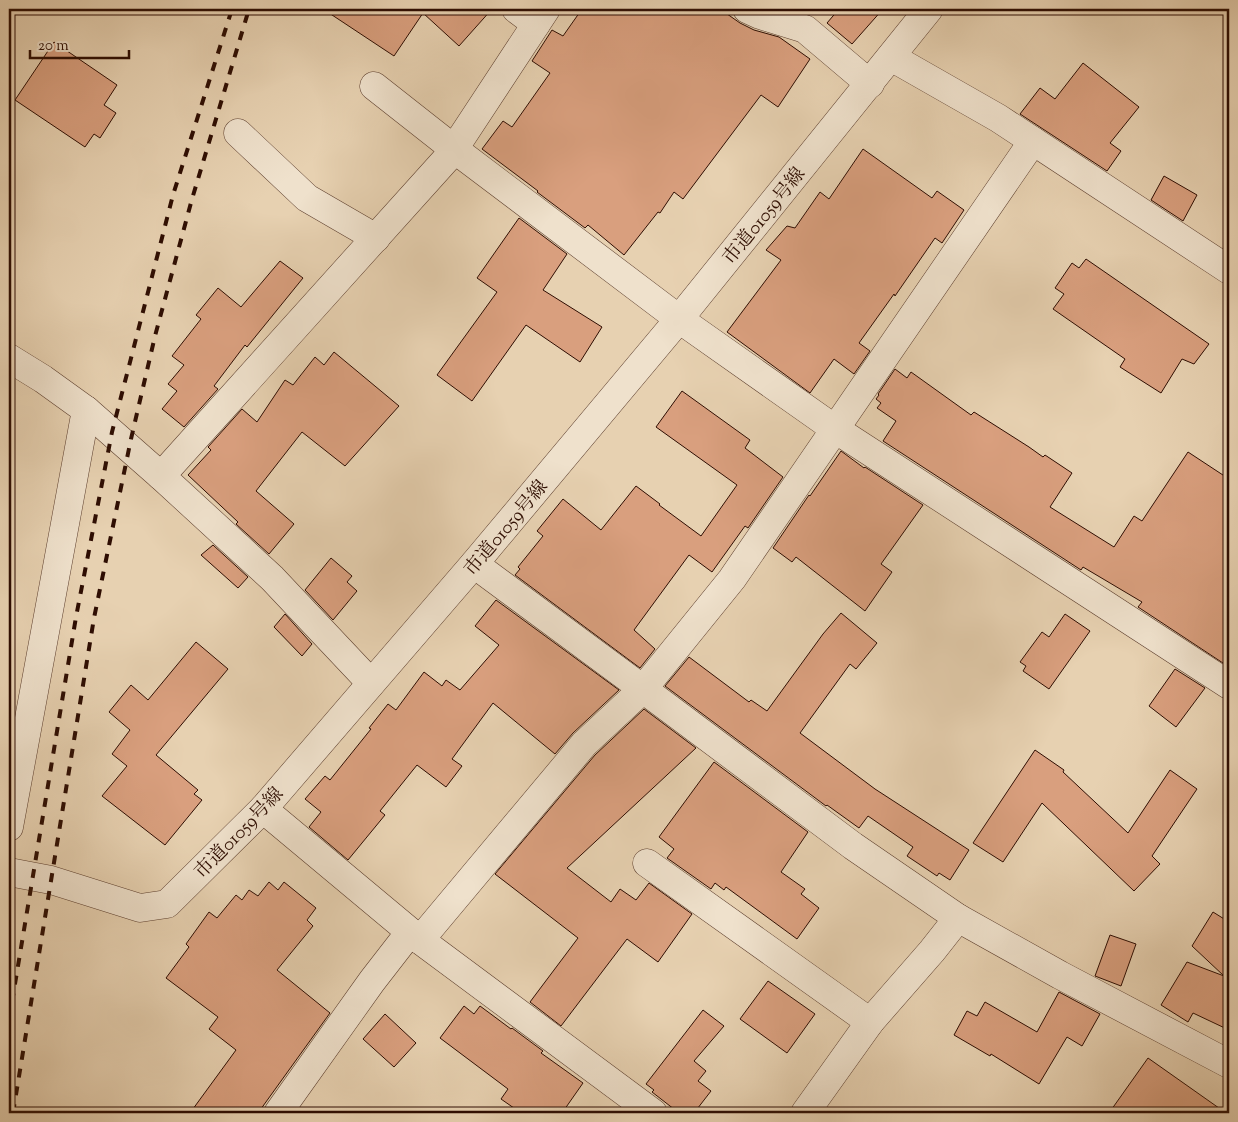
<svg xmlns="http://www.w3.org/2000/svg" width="1238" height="1122" viewBox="0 0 1238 1122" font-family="'Sorts Mill Goudy','Noto Serif JP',serif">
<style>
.building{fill:#d99f7e;stroke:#2e0d02}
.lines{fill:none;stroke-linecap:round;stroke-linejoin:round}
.minor-casing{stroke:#5c3e2e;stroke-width:29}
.minor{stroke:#efe1cc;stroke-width:28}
.rail{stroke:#2e0d02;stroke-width:4;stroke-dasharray:9 9;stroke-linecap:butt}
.labels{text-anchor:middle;stroke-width:4;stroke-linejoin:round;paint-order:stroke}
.street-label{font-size:19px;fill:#2e0d02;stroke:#efe1cc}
</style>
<rect width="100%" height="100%" fill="#e7d1b1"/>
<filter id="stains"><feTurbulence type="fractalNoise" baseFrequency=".004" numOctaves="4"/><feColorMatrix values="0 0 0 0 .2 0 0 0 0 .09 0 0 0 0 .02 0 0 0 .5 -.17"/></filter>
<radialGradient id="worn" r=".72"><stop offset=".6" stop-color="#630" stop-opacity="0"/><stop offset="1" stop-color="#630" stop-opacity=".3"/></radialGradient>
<!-- building -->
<g class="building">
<polygon points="323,9 492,9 459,46 423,13 394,56"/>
<polygon points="582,9 720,9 740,23 754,30 779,37 810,59 778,107 761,95 683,199 674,192 660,213 658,212 624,255 588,225 585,228 537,192 538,191 482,149 503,121 512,127 550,73 532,61 552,30 563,36"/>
<polygon points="839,9 883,9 852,44 827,23"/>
<polygon points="54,42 117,85 104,105 116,113 100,138 94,134 85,147 15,100"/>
<polygon points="1083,63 1139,107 1110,143 1121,151 1107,171 1020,114 1040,88 1055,99"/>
<polygon points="863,149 932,198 937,191 964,210 942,243 935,238 895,296 894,294 859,343 870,351 854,374 834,359 810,393 727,332 781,260 766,250 787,226 795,228 820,192 829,199"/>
<polygon points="1164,176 1197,195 1183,221 1151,200"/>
<polygon points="519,218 567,254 543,290 602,327 580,362 526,325 472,401 437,375 497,292 477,278"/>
<polygon points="1086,259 1209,344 1194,364 1182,359 1161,393 1120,367 1125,359 1053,309 1064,294 1055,288 1072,263 1079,268"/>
<polygon points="280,261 303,278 247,347 245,345 214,386 218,389 184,427 162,409 177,391 168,384 184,365 172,356 201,319 196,315 218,288 241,307"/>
<polygon points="334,352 399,406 345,466 302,432 256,491 294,524 269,554 236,524 238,522 188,475 211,450 208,447 242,409 257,422 285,380 293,385 315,357 324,365"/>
<polygon points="895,369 907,378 911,372 971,415 974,412 1029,447 1043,457 1045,455 1072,473 1050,507 1114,547 1134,516 1142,521 1188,452 1229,479 1229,667 1138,607 1142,602 1083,567 1081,570 883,441 896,421 877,408 881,403 876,399 879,395 878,394"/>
<polygon points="682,391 750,440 745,448 783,477 748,528 745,526 712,572 689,555 634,630 655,649 640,668 515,575 520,569 518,567 543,536 537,531 563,499 601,530 636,486 660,504 659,505 701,536 737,485 656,427"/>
<polygon points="841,451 864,468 865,467 923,505 881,564 892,572 865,611 796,557 792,562 773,548 809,495 810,496"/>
<polygon points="213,545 248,577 238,588 201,555"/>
<polygon points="331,558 352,576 347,582 357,591 333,620 305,590"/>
<polygon points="496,600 619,690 573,733 555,754 493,703 452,759 462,766 446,787 417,765 380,811 385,815 348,860 309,827 321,812 305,799 325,776 330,780 371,729 369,728 388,704 396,710 424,672 442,686 446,680 460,690 499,645 475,626"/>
<polygon points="841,613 877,643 856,669 850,664 800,733 875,789 969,850 950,880 939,873 937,876 907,856 913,847 868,816 859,828 827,805 826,806 665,686 689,657 749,702 751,700 767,711 823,634"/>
<polygon points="285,614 312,644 302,656 274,627"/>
<polygon points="1065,614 1090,631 1049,689 1023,671 1026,666 1020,662 1042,632 1049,637"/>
<polygon points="196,642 228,669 156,755 198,790 194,794 202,800 165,845 102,796 127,766 112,754 130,730 109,712 131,685 148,700"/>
<polygon points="1175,669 1205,688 1176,727 1149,706"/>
<polygon points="644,709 696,748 567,868 611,902 620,889 636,900 649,883 692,914 658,962 627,939 561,1026 530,1002 578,938 495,874 595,755"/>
<polygon points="1035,750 1064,770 1063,772 1128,833 1170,770 1197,789 1152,856 1160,864 1134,891 1042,803 1003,862 973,843"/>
<polygon points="714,762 808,832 781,872 805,889 801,894 819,908 797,939 726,887 724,890 715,883 711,889 667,858 674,849 659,837"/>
<polygon points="269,882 278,890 284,882 316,908 307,920 313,926 277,970 330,1013 258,1113 190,1113 236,1050 209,1029 218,1017 166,978 189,947 186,944 209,912 217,918 236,895 242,900 249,890 258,896"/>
<polygon points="1213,912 1229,922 1229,1030 1193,1013 1188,1022 1161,1005 1187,962 1224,976 1192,946"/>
<polygon points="1110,935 1136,944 1121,986 1095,976"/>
<polygon points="768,981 815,1014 787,1053 740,1019"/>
<polygon points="1059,992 1100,1014 1082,1046 1067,1037 1039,1084 991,1054 990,1056 954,1035 967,1011 977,1016 985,1002 1037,1032"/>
<polygon points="464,1006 474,1014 480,1006 511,1029 512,1028 543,1051 541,1053 583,1083 562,1113 521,1113 501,1099 508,1089 440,1038"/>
<polygon points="703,1010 724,1026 694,1061 706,1071 698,1081 711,1091 694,1113 679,1113 652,1092 654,1090 646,1084"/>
<polygon points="385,1014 416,1043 394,1067 363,1039"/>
<polygon points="1148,1058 1226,1113 1109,1113"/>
</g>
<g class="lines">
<!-- minor casing -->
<g class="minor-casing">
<g id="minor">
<polyline points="516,9 536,24"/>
<polyline points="747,9 760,15 805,29 870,84"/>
<polyline points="891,57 998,118 1229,270"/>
<polyline points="374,86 454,149 679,319 835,429 1229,685"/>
<polyline points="238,133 307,198 376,238"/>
<polyline points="9,358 43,379 86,410 9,827"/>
<polyline points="86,410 161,476"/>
<polyline points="474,564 643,689 853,846 958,918 1060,975 1229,1064"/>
<polyline points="371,683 272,578 161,476 450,155 546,9"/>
<polyline points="263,809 420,940 653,1113"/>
<polyline points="647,863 870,1022"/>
<polyline points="9,872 51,880 140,908 167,904 263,809 474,564 679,319 929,9"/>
<polyline points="420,940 584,744 643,689 732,579 1033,141"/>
<polyline points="278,1113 372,981 410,932"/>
<polyline points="805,1113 870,1022 932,951 958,918"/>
</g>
</g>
<!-- minor -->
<use href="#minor" class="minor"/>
<!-- rail -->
<g class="rail">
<polyline points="9,1020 76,617 112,432 173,195 232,9"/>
<polyline points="13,1113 94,618 131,439 155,336 192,199 249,9"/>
</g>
</g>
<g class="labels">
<!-- street labels -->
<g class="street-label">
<text transform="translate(763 215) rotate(-51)" y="7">市道01059号線</text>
<text transform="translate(505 527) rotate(-50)" y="7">市道01059号線</text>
<text transform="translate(238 832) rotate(-46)" y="7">市道01059号線</text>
</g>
</g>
<!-- margin -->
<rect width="1238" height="1122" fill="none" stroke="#e7d1b1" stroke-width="30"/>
<rect x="10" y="10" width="1218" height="1102" fill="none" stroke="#2e0d02" stroke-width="2.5"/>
<rect x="15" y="15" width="1208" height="1092" fill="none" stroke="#2e0d02"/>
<!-- scale -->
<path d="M30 50v8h99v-8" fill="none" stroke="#2e0d02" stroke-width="2.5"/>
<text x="38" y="50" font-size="15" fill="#2e0d02" stroke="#efe1cc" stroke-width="4" paint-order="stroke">20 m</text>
<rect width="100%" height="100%" filter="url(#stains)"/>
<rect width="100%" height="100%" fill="url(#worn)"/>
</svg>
